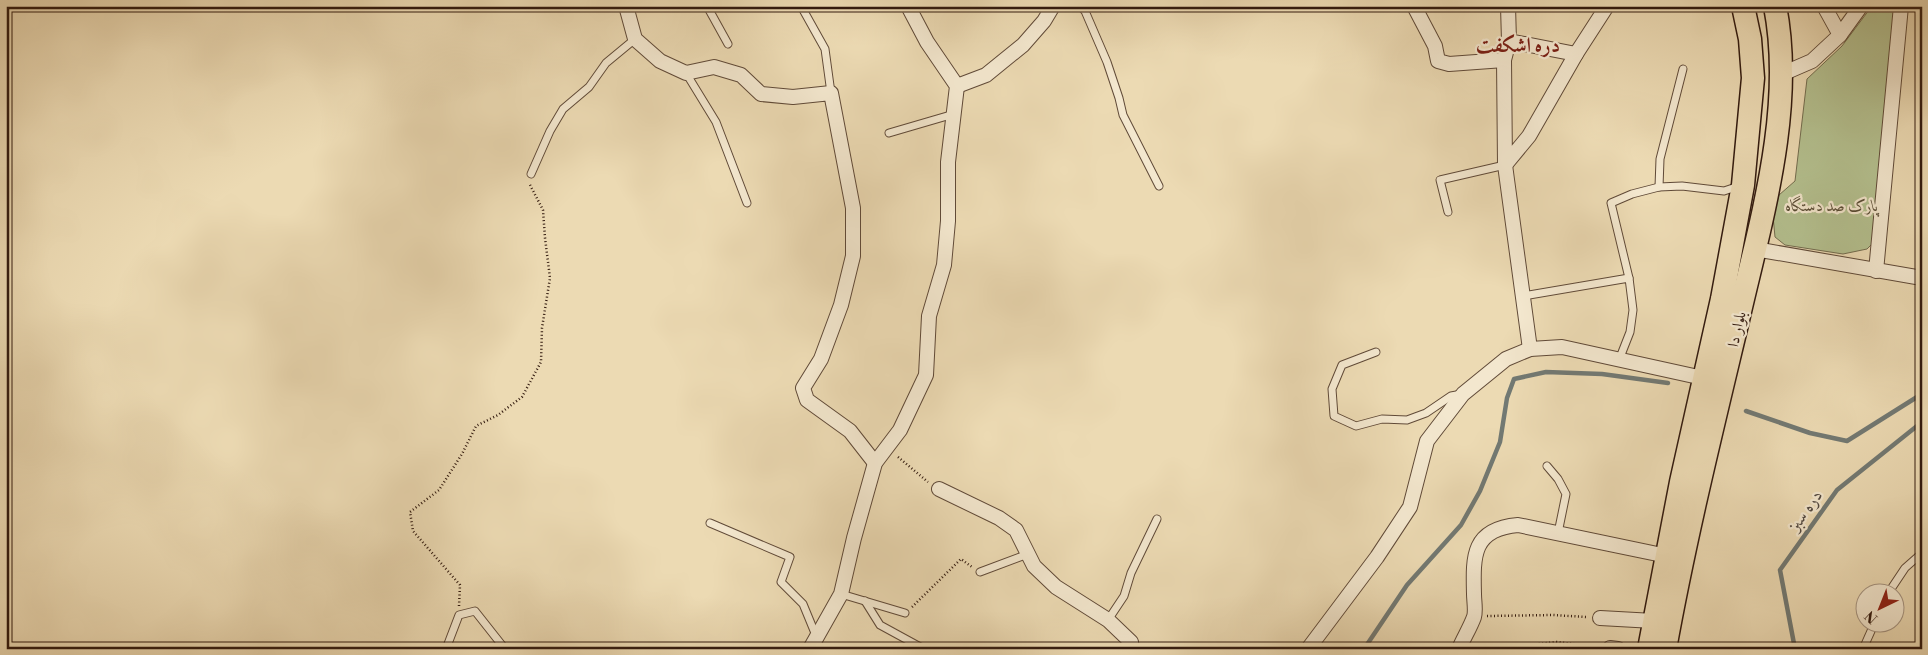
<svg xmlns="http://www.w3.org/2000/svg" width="1928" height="655" viewBox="0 0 1928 655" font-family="'Libre Bodoni',Amiri,serif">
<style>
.green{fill:#b4c08f;stroke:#736d4f}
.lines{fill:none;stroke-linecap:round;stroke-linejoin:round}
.stream{stroke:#727973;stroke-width:4.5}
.service-casing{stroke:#604a38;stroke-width:9}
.minor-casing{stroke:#604a38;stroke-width:16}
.primary-casing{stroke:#321a0f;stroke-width:25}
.path{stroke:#321a0f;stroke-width:2.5;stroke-dasharray:1 2.5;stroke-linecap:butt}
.service{stroke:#f3e7ce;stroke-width:7}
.minor{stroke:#f3e7ce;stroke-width:14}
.primary{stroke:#ecdab3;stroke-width:22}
.labels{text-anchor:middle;stroke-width:4.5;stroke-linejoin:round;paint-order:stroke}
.park-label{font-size:16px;font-style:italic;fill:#594c35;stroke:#f3e7ce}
.street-label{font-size:16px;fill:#321a0f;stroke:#f3e7ce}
.water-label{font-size:18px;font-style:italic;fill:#524941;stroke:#f3e7ce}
.district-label{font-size:21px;font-weight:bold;fill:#7a1f14;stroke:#f3e7ce}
</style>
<rect width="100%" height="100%" fill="#ecdab3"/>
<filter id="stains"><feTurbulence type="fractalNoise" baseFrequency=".004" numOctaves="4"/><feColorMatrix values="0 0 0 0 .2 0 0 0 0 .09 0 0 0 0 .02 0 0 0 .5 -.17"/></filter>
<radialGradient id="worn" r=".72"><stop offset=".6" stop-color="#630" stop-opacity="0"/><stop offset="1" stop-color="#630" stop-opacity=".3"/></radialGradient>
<!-- green -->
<polygon class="green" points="1872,6 1897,6 1873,243 1867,249 1843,254 1785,245 1775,237 1773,216 1779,195 1795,181 1807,79 1842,46"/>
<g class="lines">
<!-- stream -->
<g class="stream">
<polyline points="1746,411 1810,433 1847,441 1917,397 1922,397"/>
<polyline points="1364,649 1407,585 1461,525 1480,491 1500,442 1507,398 1514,379 1546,372 1602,374 1668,383"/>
<polyline points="1795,649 1780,570 1837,490 1922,422"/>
</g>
<!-- service casing -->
<g class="service-casing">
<g id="service">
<polyline points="707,6 728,44"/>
<polyline points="801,6 825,49 831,93"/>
<polyline points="1080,6 1085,11 1107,62 1119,98 1123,115 1159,186"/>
<polyline points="686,73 716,122 747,203"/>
<polyline points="889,133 954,114"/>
<polyline points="531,174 550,131 563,109 589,87 606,63 635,39"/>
<polyline points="1659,187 1660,159 1683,69"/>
<polyline points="1448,212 1440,180 1505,165"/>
<polyline points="1629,278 1611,203 1632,194 1659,187 1682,186 1724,191 1739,186"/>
<polyline points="1523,296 1629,278 1633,310 1630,332 1619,360"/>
<polyline points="1376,352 1342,365 1332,389 1334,416 1356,426 1382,419 1407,420 1426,413 1451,396 1462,394"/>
<polyline points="1547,466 1558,479 1566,494 1558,533"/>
<polyline points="710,523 790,557 781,582 803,604 817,638"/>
<polyline points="980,572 1028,554"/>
<polyline points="1889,592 1905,568 1922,553"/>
<polyline points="841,594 905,613"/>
<polyline points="865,601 880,625 924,649"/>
<polyline points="1108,620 1124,596 1131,573 1157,519"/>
<polyline points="446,649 459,615 475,611 505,649"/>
<polyline points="1863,649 1875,622"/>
</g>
</g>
<!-- minor casing -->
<g class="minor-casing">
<g id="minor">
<polyline points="626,6 635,39 660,61 686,73 714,67 741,75 761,94 793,97 831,93 853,208 853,256 841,305 821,359 803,388 807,400 850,431 875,463"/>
<polyline points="1414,6 1435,46 1438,61 1449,64 1504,60"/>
<polyline points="1508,6 1509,41 1576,54 1607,6"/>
<polyline points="1824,6 1840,35"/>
<polyline points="1509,41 1504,60 1505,165 1529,136 1576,54"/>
<polyline points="1782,74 1812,61 1840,35 1861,6"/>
<polyline points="957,86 986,75 1023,45 1044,21 1053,6"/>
<polyline points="1505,165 1530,349"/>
<polyline points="1755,249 1922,278"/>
<polyline points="1876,271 1901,6"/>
<polyline points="939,489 999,518 1016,530 1034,566 1056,587 1108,620 1131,642 1132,649"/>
<polyline points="1600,618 1654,621"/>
<polyline points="1610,648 1618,649"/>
<polyline points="810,649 841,594 854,538 875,463 900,430 926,375 929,316 944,265 948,221 948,162 957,86 927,42 908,6"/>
<polyline points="1308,649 1377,557 1410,507 1427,441 1463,394 1506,359 1530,349 1562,347 1703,378"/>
<path d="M1459 649C1463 639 1470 628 1474 617 1476 611 1474 601 1474 594 1473 556 1472 529 1518 525L1667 556"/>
</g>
</g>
<!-- primary casing -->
<g class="primary-casing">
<g id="primary">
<polyline points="1649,649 1681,482 1722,299 1743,185 1753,78 1750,39 1743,6"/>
<path d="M1665 649C1685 538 1712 429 1738 320 1761 220 1795 108 1775 6"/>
</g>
</g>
<!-- path -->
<g class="path">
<polyline points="898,457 928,482"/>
<polyline points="459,606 460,585 413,531 410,512 439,490 462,454 476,426 498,415 522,397 541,362 542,328 550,278 545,238 543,210 529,183"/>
<polyline points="912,607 961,559 972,567"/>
<polyline points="1487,616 1553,615 1586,617"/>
<polyline points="1490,649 1557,642 1598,647"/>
</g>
<!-- service -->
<use href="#service" class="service"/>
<!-- minor -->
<use href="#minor" class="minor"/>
<!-- primary -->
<use href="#primary" class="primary"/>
</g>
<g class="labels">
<!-- park labels -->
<g class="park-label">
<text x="1832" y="211">پارک صد دستگاه</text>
</g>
<!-- street labels -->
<g class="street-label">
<text transform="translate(1736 329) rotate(-77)" y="6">بلوار دا</text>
</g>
<!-- water labels -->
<g class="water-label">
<text transform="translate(1805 510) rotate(-55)" y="6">دره سبز</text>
</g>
<!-- district labels -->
<g class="district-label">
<text x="1518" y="52">دره اشکفت</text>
</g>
</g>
<!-- margin -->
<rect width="1928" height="655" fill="none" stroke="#ecdab3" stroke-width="25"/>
<rect x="8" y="8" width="1913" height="640" fill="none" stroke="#321a0f" stroke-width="2.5"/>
<rect x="12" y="12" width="1903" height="630" fill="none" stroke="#321a0f"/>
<!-- north arrow -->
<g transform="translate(1880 608) rotate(223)"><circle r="24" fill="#f3e7ce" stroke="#a69582"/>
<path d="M0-4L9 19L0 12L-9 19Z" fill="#8f2418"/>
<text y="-8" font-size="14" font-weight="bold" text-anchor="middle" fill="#321a0f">N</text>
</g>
<rect width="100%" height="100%" filter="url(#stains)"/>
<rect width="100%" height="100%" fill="url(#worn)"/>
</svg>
